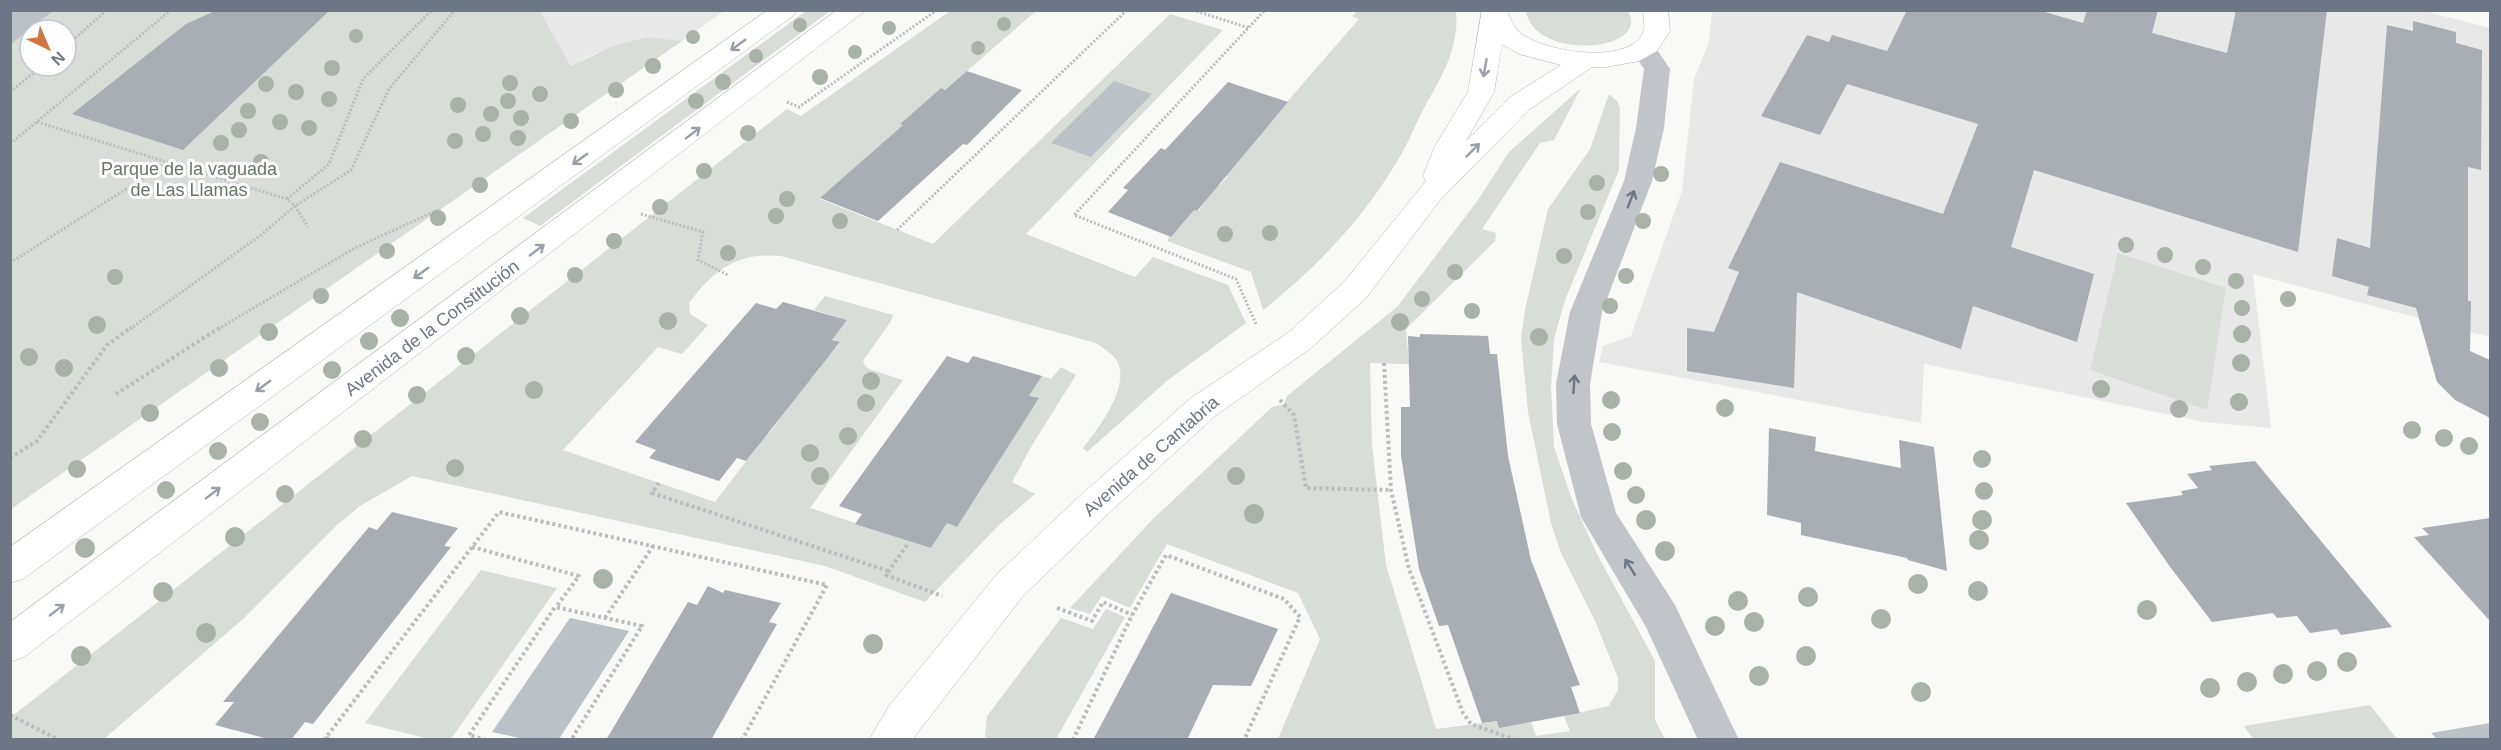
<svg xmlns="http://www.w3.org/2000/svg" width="2501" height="750" viewBox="0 0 2501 750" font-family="Helvetica,sans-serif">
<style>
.built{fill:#e7e8e7}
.green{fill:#d8ddd7;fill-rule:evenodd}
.water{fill:#bac2c7}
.building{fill:#a9aeb5}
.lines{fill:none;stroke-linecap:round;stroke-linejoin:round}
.major-casing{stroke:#b3b6ba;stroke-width:1}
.path-far1{stroke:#bbbdc0;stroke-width:3;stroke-dasharray:2 2;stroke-linecap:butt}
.path{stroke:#bbbdc0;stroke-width:4;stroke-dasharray:3 3;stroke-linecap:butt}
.minor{fill:#c1c4c8;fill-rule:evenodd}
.major{fill:#fff;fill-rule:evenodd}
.tree{fill:#a8b2a7}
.oneway{stroke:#989fa9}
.oneway2{stroke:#6c7684}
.labels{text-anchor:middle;stroke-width:6;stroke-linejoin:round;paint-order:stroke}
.park-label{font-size:18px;fill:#676;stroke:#fff}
.street-label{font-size:18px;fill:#6c7684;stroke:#fff}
</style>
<rect width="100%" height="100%" fill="#f9f9f7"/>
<!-- built -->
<g class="built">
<polygon points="2420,10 2490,28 2490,337 2253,274 2271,428 2204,422 1924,364 1921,423 1599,362 1603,346 1631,336 1682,191 1694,79 1709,42 1712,11"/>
<polygon points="540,11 724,11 682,41 648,37 594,54 571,66"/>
</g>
<!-- green -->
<g class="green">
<path d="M11 11H540L571 66 613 46 648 37 682 41 11 509ZM30 30H66V66H30Z"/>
<polygon points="806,11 830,11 540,226 523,218"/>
<path d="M950 11H1036L945 90 941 88 900 124 903 125 820 199 933 244 1170 14 1223 30 1026 234 1135 277 1153 257 1228 285 1246 323 1168 380 1087 452 1083 448C1098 429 1131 386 1117 361 1113 354 1103 348 1096 343L781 256C737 252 714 270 689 303L690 314 708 325 682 354 658 347 563 450 715 502 757 447 760 430 769 433 779 420 802 377 810 380 820 368 812 364 822 352 831 354 840 343 832 340 847 320 814 310 825 296 893 315 891 321 863 361 865 366 869 369 903 380 810 508 931 548 947 523 957 527 1038 399 1029 396 1042 376 1051 379 1061 367 1076 375 1031 447 1012 482 1035 494 999 525 925 602 825 566 412 476 360 506 339 523 243 619 104 739 11 740V717L787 109 801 116Z"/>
<path d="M1357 11H1456C1460 51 1438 82 1420 116 1412 133 1405 149 1395 165 1361 221 1315 269 1263 310L1251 272 1167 241 1188 208 1198 211 1205 202 1197 199 1212 182 1220 185 1228 176 1218 173 1273 118 1359 19 1352 16Z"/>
<path d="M1526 11H1628C1652 52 1534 62 1526 11Z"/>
<polygon points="1581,88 1554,140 1540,143 1482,229 1496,233 1495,241 1406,329 1409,364 1370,363 1372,445 1386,565 1436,729 1497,721 1499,727 1531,722 1536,736 1570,731 1564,716 1609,706 1618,690 1618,678 1596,623 1561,553 1551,523 1528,412 1521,339 1525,310 1548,209 1590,149 1609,94 1617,101 1620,108 1619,170 1565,300 1554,339 1551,387 1554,447 1571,497 1597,554 1655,661 1655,720 1665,739 1278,739 1320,639 1298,593 1167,544 1130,608 1102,596 1090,614 1070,608 1153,519 1272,407 1284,404 1287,396 1397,307 1478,200 1509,152"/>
<polygon points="2118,253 2226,288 2207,410 2090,370"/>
<polygon points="481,570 557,588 451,739 429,739 365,723"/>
<polygon points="1106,609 1125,617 1056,739 990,740 985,737 987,716 1061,618 1093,629"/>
<polygon points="2370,705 2397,739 2253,739 2244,726"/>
</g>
<!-- water -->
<g class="water">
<polygon points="11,10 53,10 53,11 11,44"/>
<polygon points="1114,81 1152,94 1091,157 1051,143"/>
<polygon points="570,618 629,631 559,739 523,739 492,732"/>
<polygon points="2490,723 2490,739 2437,739 2431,733"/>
</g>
<!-- building -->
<g class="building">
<polygon points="217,10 330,10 183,150 72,114 186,24"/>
<polygon points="1907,10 2038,10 2083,23 2087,10 2158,10 2152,33 2227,53 2236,10 2327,10 2298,252 2034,170 2011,247 2094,274 2077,342 1973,306 1961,349 1797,292 1794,388 1687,371 1687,328 1714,332 1739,272 1728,268 1780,162 1943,214 1978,124 1847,84 1820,135 1761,116 1807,35 1829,42 1832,35 1887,51"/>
<polygon points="2413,21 2456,32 2456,43 2482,50 2481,170 2468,167 2468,301 2471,301 2470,351 2490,360 2490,418 2455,400 2437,382 2416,308 2367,295 2369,287 2332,276 2337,238 2370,248 2387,25 2413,31"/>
<polygon points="967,71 1022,90 967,145 963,144 878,221 820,198 903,125 900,124 941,88 945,90"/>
<polygon points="1228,82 1288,102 1197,211 1194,210 1171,237 1108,212 1128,190 1123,188 1161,148 1165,150"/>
<polygon points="783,302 847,320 832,340 840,342 746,461 737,458 719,481 649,458 656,450 635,442 756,303 776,309"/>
<polygon points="1420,334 1488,336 1490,354 1497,354 1508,456 1531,560 1580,685 1571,687 1580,713 1499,728 1497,721 1482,723 1448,625 1439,626 1419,569 1401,456 1401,407 1410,407 1408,336 1420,337"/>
<polygon points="947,356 968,363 973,356 1042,376 1029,396 1039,398 957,527 947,523 931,548 855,524 862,514 839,506"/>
<polygon points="1769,428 1816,437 1815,451 1901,468 1899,440 1934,447 1947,571 1908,560 1907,558 1801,535 1801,523 1767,515"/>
<polygon points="2255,461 2392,627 2341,635 2337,629 2310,633 2297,616 2277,618 2273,613 2212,622 2168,564 2126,503 2183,495 2181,491 2198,488 2187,474 2212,470 2209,466"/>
<polygon points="392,512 458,528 444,546 451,547 313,724 305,722 291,740 272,740 215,725 234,702 223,702 369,527 377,530"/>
<polygon points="2490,518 2490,621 2414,537 2429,535 2422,528"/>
<polygon points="708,586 723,593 725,590 781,603 769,622 777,624 711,740 606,740 688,602 697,605"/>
<polygon points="1171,593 1278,629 1251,686 1213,685 1187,740 1093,740"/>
</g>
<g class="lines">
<!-- major casing -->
<g class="major-casing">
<g id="major">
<polygon points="768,10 797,10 794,15 23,579 10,583 10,547"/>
<polygon points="837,10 866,10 24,657 10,662 10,622"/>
<path d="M1482 10H1507C1510 18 1513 25 1518 31 1540 52 1628 66 1643 33 1646 27 1643 17 1643 10H1668L1670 31 1657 51 1639 61 1606 67H1592L1530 109 1441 199 1366 298 1311 348 1215 416 1109 513 1023 596 912 740H869L889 706 997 574 1083 493 1191 398 1289 332 1344 282 1426 181 1423 176 1435 146 1468 92ZM1502 44 1519 54 1561 65 1510 97 1466 141 1494 92Z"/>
</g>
</g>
<!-- path-far1 -->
<g class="path-far1">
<polyline points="1193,10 1249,28"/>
<polyline points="1229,10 1236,10"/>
<polyline points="66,46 107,10"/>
<polyline points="10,92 42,66"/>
<polyline points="787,102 799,107 937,10"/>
<polyline points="37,122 287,199 295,206 308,227"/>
<polyline points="10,144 171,10"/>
<polyline points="287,199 329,164 363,79 432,10"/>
<polyline points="641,214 703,232 698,260 728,275"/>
<polyline points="897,230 1127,10"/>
<polyline points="10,263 167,163"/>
<polyline points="1256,324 1236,279 1074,215 1265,10"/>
<polyline points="130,329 261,235 295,206 351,170 389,89 455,10"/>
<polyline points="218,329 355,248 440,209"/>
</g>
<!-- path -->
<g class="path">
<polyline points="1384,363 1391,490 1409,569 1463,713 1471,724 1516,740"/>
<polyline points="116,394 221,327"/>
<polyline points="1280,400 1294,415 1306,488 1391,490"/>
<polyline points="10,458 37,441 107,345 132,327"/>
<polyline points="659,483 652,493 888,571"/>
<polyline points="907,545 886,575 942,596"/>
<polyline points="472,547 579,576 556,607"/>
<polyline points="1057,608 1092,621 1103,602 1132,615"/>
<polyline points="605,618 653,546"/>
<polyline points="10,715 59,740"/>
<polyline points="326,738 334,740"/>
<polyline points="324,740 499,512 827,585 742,740"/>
<polyline points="486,740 469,735 555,607 642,626 571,740"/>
<polyline points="1073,740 1132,615 1166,555 1284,599 1300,617 1244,740"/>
</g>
<!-- minor -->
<polygon class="minor" points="1644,41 1653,44 1670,69 1664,128 1652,181 1602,312 1590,384 1591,424 1616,513 1675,605 1739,740 1698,740 1646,627 1581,517 1557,424 1556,384 1570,312 1624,181 1636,128 1644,69 1631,49 1635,44"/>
<!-- major -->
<use href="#major" class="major"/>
</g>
<!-- trees -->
<g class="tree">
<circle cx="1004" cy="24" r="7"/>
<circle cx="800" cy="25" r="7"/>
<circle cx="889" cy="28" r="7"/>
<circle cx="356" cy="36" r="7"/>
<circle cx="693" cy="37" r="7"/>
<circle cx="978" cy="48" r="7"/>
<circle cx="855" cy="52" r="7"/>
<circle cx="756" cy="56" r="7"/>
<circle cx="653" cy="66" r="8"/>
<circle cx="332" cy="68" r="8"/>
<circle cx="820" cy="77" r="8"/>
<circle cx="723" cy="82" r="8"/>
<circle cx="510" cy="83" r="8"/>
<circle cx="266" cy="84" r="8"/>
<circle cx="616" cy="90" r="8"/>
<circle cx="296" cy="92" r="8"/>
<circle cx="540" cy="94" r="8"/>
<circle cx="329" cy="99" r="8"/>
<circle cx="508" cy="101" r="8"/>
<circle cx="696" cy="101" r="8"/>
<circle cx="458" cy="105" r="8"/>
<circle cx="248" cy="111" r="8"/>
<circle cx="491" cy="114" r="8"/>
<circle cx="521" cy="118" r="8"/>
<circle cx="571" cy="121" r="8"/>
<circle cx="280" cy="122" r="8"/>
<circle cx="309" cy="128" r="8"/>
<circle cx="239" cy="130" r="8"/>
<circle cx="748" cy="133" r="8"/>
<circle cx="483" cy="134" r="8"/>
<circle cx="518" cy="138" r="8"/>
<circle cx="455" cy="141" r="8"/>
<circle cx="221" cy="143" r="8"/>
<circle cx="261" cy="162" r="8"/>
<circle cx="704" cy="171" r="8"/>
<circle cx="1661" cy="174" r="8"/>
<circle cx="1597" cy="183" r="8"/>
<circle cx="480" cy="185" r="8"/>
<circle cx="787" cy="199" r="8"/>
<circle cx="660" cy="207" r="8"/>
<circle cx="1588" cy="212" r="8"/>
<circle cx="776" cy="216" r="8"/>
<circle cx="438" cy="218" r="8"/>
<circle cx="840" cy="221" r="8"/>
<circle cx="1643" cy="221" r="8"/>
<circle cx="1270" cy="233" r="8"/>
<circle cx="1225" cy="234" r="8"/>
<circle cx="614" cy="241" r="8"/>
<circle cx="2126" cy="245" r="8"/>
<circle cx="387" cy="251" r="8"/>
<circle cx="728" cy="253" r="8"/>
<circle cx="2165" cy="255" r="8"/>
<circle cx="1564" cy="256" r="8"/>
<circle cx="2203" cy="267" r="8"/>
<circle cx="1455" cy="272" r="8"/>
<circle cx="575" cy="275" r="8"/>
<circle cx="1626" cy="276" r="8"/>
<circle cx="115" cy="277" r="8"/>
<circle cx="2236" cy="281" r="8"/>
<circle cx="321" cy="296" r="8"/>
<circle cx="1422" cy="299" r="8"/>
<circle cx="2288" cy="299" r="8"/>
<circle cx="1610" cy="306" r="8"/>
<circle cx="2242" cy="308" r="8"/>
<circle cx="1472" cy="311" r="8"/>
<circle cx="520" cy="316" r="9"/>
<circle cx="400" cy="318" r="9"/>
<circle cx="668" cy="321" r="9"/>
<circle cx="1400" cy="322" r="9"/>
<circle cx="97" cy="325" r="9"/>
<circle cx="269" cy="332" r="9"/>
<circle cx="2242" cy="334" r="9"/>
<circle cx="1539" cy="337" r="9"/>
<circle cx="369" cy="341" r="9"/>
<circle cx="466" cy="356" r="9"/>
<circle cx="29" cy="357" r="9"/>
<circle cx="2241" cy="363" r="9"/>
<circle cx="64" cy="368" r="9"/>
<circle cx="219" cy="368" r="9"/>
<circle cx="332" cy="370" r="9"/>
<circle cx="871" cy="381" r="9"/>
<circle cx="2101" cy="389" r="9"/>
<circle cx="534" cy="390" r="9"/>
<circle cx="417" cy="395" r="9"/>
<circle cx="1611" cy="400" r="9"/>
<circle cx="2239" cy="402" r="9"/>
<circle cx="866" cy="403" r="9"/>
<circle cx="1725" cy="408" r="9"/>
<circle cx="2179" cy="409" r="9"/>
<circle cx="150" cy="413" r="9"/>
<circle cx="260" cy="422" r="9"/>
<circle cx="2412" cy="430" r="9"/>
<circle cx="1612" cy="432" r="9"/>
<circle cx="848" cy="436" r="9"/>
<circle cx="2444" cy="438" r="9"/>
<circle cx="363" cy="439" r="9"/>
<circle cx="2469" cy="446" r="9"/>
<circle cx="218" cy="451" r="9"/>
<circle cx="810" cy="453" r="9"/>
<circle cx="1982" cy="459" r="9"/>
<circle cx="455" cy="468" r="9"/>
<circle cx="77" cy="469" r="9"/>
<circle cx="1623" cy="471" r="9"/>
<circle cx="820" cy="476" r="9"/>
<circle cx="1236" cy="476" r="9"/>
<circle cx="166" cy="490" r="9"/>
<circle cx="1984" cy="491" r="9"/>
<circle cx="285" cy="494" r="9"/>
<circle cx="1636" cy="495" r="9"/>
<circle cx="1254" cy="514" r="10"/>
<circle cx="1646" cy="520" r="10"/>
<circle cx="1982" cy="520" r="10"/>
<circle cx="235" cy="537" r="10"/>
<circle cx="1979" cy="540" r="10"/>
<circle cx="85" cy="548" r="10"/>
<circle cx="1665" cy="551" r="10"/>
<circle cx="603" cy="579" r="10"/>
<circle cx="1918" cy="584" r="10"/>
<circle cx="1978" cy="591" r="10"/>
<circle cx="163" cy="592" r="10"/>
<circle cx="1808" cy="597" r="10"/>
<circle cx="1738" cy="601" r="10"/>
<circle cx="2147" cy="610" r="10"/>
<circle cx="1881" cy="619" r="10"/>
<circle cx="1754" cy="622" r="10"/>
<circle cx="1715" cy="626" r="10"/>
<circle cx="206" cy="633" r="10"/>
<circle cx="873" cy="644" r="10"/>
<circle cx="81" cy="656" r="10"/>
<circle cx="1806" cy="656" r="10"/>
<circle cx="2347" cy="662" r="10"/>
<circle cx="2317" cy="671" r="10"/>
<circle cx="2283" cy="674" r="10"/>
<circle cx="1759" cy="676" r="10"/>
<circle cx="2247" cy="682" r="10"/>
<circle cx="2210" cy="688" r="10"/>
<circle cx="1921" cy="692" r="10"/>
</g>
<!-- one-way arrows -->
<defs><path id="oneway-shaft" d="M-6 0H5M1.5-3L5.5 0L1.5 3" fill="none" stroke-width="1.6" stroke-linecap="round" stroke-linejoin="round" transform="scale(1.5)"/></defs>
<g class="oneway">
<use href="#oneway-shaft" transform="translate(738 45) rotate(144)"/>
<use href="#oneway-shaft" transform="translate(1485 68) rotate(100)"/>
<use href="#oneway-shaft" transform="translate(693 133) rotate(-37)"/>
<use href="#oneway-shaft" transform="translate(1473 150) rotate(-45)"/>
<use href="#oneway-shaft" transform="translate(580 159) rotate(144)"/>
<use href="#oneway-shaft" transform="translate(537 250) rotate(-37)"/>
<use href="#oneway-shaft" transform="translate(421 273) rotate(144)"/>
<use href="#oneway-shaft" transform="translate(263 386) rotate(144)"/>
<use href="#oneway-shaft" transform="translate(213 493) rotate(-37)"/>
<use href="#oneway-shaft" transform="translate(57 610) rotate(-37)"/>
</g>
<g class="oneway2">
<use href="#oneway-shaft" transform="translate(1631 199) rotate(-69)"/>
<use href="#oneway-shaft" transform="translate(1574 384) rotate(-86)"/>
<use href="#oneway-shaft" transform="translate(1630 567) rotate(-122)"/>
</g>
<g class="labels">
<!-- park labels -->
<g class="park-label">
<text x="189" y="175">Parque de la vaguada<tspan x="189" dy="21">de Las Llamas</tspan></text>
</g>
<!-- street labels -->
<g class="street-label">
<text transform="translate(432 328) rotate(-37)" y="6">Avenida de la Constitución</text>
<text transform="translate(1151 456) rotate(-41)" y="6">Avenida de Cantabria</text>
</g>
</g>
<!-- border -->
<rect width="2501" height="750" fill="none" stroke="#6c7684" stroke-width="24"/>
<!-- north arrow -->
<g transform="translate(48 48) rotate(136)"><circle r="28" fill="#ffffff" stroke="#c4c8ce" stroke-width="1.5"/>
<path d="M0-4.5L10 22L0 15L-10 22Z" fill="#cf7642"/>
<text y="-9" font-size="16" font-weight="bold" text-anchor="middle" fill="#6c7684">N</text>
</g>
</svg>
